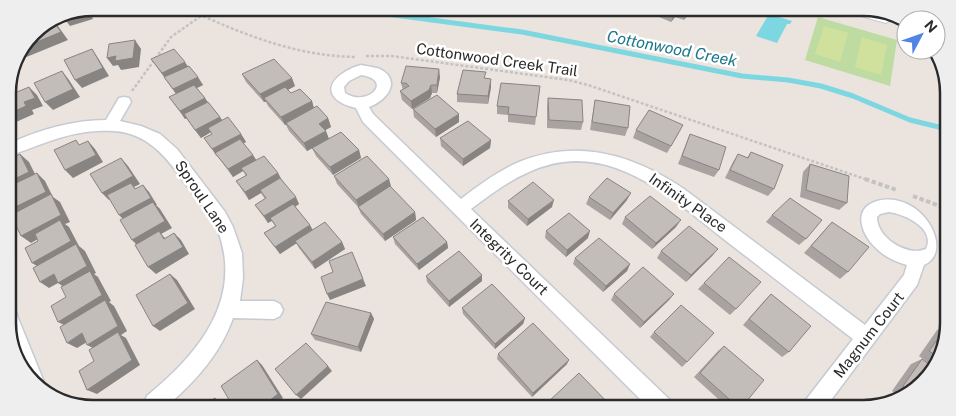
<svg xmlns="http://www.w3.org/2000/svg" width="956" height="416" viewBox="0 0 956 416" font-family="'Public Sans',sans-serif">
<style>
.green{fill:#bedba1}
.pitch{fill:#d0e19e}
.water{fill:#7dd7e1}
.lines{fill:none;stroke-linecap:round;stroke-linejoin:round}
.stream{stroke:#7dd7e1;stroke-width:5}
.service-casing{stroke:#c6cad2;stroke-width:2}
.minor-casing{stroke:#c6cad2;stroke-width:3}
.path-far1{stroke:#c3c3c3;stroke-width:2.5;stroke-dasharray:3 2;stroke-linecap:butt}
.path{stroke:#c3c3c3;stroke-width:4;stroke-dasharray:4.5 2.5;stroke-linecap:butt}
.service{fill:#fff;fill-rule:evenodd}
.minor{fill:#fff;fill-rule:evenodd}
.wall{fill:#a8a3a0}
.shaded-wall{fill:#888482}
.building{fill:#c3bdba;stroke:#888482}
.labels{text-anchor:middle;stroke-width:5;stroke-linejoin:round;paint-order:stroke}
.street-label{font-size:15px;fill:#2a2a2a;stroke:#fff}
.water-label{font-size:16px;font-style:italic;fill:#1d788c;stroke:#fff}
.rim{fill:none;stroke:#2a2a2a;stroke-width:2.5}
</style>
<rect width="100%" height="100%" fill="#ebe3de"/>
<!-- green -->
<polygon class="green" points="818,17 897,40 890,86 805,60"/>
<!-- pitch -->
<g class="pitch">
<polygon points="824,26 848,33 840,62 815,54"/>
<polygon points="862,37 887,45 881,75 855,67"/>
</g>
<!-- water -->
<polygon class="water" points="769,14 792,21 790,24 787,24 777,43 756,36"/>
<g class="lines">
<!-- stream -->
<polyline class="stream" points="357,10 522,32 742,76 788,80 821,86 853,96 910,120 947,129"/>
<!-- service casing -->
<g class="service-casing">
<polygon id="service" points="856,14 866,14 883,18 883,14 889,14 889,21 886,23 857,15"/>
</g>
<!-- minor casing -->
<g class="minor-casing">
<g id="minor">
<path d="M361 65C370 67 381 67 387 74 399 88 381 103 369 107L373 114 461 199C479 185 498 171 519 162 577 138 634 155 684 189L865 325 904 275 907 265C896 262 885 257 877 249 862 236 851 209 877 201 921 189 956 251 924 265L917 285 825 408H802L805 401 853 339C809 305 765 271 721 237 666 193 604 137 529 172 508 181 490 195 471 209L670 400 673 407H648L363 122 356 108C316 98 330 74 361 65ZM361 75C395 80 367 108 345 93L344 87 349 81ZM889 212C904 214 936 228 926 249 907 257 877 238 877 217L880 214Z"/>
<path d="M124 97 129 98 131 102 120 121 141 126 160 134 177 149 225 212 233 227 242 253 243 278 240 301H274L280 304 283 310 280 316 274 319 233 318C221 352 197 380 170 403H144L147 396C198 354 245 299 217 228 210 212 195 196 184 182 166 156 147 133 114 131 73 128 45 144 8 156V144C39 130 72 120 106 120L119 98Z"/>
<polygon points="9,309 16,312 18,318 44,382 42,388 25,375 9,339"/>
</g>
</g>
<!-- path-far1 -->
<g class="path-far1">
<path d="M185 8C240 33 294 56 355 57"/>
<polyline points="366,56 392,56 568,80 588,85 868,180"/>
<polyline points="132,91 171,37 201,16"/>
</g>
<!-- path -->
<g class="path">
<polyline points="865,179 897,190"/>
<polyline points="913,196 945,208"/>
</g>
<!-- service -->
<use href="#service" class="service"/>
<!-- minor -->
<use href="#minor" class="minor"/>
</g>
<!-- wall -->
<g class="wall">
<polygon points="647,12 690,12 684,20 675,17 671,22"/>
<polygon points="788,13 800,13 795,17"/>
<polygon points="921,50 935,50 942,69"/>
<polygon points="151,59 188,66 203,85 197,88 222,120 241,134 246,142 243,143 253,155 256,160 278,173 282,180 299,204 295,207 312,230 342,242 345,249 315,269 299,248 296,243 280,254 264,233 275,226 272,221 268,223 255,205 265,199 261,193 249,200 236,181 246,176 243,171 233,177 204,138 212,134 211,132 201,138 186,118 185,119 169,97 176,94"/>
<polygon points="242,74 295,86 288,90 291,93 312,101 314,108 328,118 331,127 325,130 329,139 307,151 289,131 286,125 285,125 268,106 266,102 264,102 246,82"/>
<polygon points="440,77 437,93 432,93 430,98 412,109 402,100 400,91 403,90 401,83"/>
<polygon points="491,79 491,87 488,104 457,102 457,94"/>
<polygon points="540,86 535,125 508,122 508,115 497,114 497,106"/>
<polygon points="548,98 583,122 581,130 547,128 547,106"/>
<polygon points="595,100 628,128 625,136 590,130"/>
<polygon points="413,109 459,122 436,137 414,117"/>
<polygon points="636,130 679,133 667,153 633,138"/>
<polygon points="690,134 719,170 714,177 678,164"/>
<polygon points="440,138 491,140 490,148 463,166 441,146"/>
<polygon points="312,148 359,150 361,158 333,175 316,156"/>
<polygon points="751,152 774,189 768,196 725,178 733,162 738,154 747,158"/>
<polygon points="810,164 847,203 839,210 800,197 803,172"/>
<polygon points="334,176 391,186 390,187 415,212 416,220 385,241 361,214 358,207 337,184"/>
<polygon points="589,197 627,200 610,220 586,204"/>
<polygon points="508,201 552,207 527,226 508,208"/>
<polygon points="772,215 806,239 799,245 766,222"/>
<polygon points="625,217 676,227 652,249 622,224"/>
<polygon points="832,222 848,272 840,279 804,253"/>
<polygon points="546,231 588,238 566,257 545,238"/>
<polygon points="393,237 447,242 448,248 419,270 395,244"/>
<polygon points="661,251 713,255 686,282 657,258"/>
<polygon points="575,258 630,264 627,271 603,292 573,264"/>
<polygon points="426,276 482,281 449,307 427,282"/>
<polygon points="704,283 736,309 730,315 698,289"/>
<polygon points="614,294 674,294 669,300 640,328 611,300"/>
<polygon points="771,294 789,352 782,357 743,325 764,301"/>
<polygon points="462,308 525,318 523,324 495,349 463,314"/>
<polygon points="371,313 374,319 361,352 315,340 311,334"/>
<polygon points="943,327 942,355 933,367 919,356 937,330"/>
<polygon points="654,332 687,362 682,367 650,337"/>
<polygon points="724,346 742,407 727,407 694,377 718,351"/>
<polygon points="498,354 567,364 532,397 497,359"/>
<polygon points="922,359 933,367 911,394 884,403 887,399 897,395 892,391 911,364"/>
<polygon points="548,402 611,406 546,406"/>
</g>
<!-- shaded-wall -->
<g class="shaded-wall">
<polygon points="89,9 93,19 70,26 64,18"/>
<polygon points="675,12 677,12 675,17 671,22"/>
<polygon points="687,12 690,12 684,20"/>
<polygon points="55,22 68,40 24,58 19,52 22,48"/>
<polygon points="135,40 141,49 139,67 121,70 118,65 113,66 107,58"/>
<polygon points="92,49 98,58 109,76 82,88 75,80"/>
<polygon points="185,62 190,70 167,81 162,73"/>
<polygon points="439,69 440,77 437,93 437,85"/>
<polygon points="62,71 69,80 80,97 53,110 45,102"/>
<polygon points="198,77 203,85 178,97 173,89"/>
<polygon points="292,78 295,86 267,101 264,98 266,102 264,102 260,94"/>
<polygon points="491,79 491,87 488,104 488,96"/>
<polygon points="431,85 432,93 430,98 412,109 411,101"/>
<polygon points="29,87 37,95 43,106 32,110 34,114 16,122 8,114 24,102"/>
<polygon points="205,98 210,106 185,119 180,111"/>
<polygon points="312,101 314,109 285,125 281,117"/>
<polygon points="459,114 459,122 436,137 435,129"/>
<polygon points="220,117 225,125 208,128 211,132 201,138 195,130"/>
<polygon points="328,118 331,127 322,132 319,124"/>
<polygon points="326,131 329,139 307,151 304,143"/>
<polygon points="241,134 246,142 218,157 215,153 217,157 212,149"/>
<polygon points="491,140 490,148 463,166 463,159"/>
<polygon points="88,141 95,149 103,162 73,178 65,170"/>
<polygon points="359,150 361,158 333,175 330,167"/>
<polygon points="20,154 29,162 38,180 9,194 8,182"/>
<polygon points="253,155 258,163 241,168 243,171 233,177 228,169"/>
<polygon points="121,158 128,166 140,184 134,187 141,197 133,187 109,200 102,193"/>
<polygon points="37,173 45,181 53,197 60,202 70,222 65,224 69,227 79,246 85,251 96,273 94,274 98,277 111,301 109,302 114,306 127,331 121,335 126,338 140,365 97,394 87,390 97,350 87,345 118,326 68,327 58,322 102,295 67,289 58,283 49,288 40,282 54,274 87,266 42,269 32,263 63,225 31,243 21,236 19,217 9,210"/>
<polygon points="278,173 282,181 249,200 245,192"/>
<polygon points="389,179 391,186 359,207 356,200"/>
<polygon points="143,185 149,192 157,205 156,205 160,209 172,228 161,234 165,238 170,246 139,247 132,240 126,222 119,215"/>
<polygon points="631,193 627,200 610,220 613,213"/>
<polygon points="296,197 299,204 268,223 264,216"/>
<polygon points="554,200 552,207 527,226 528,219"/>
<polygon points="415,212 416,220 385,241 383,234"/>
<polygon points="681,220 676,227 652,249 656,243"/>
<polygon points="310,225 314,232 280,254 275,247"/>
<polygon points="590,231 588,238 566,257 567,250"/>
<polygon points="174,233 181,240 189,254 156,274 148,267"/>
<polygon points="342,242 345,249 315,269 312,262"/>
<polygon points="447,242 448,248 419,270 417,264"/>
<polygon points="718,249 713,255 686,282 691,275"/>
<polygon points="352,252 366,286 330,300 327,294"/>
<polygon points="630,264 627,271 603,292 606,286"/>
<polygon points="170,274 177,280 195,309 160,331 153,326"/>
<polygon points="482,275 482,281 449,307 449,301"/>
<polygon points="674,294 669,300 640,328 644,322"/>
<polygon points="371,313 374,319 361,352 358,347"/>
<polygon points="525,318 523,324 495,349 495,344"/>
<polygon points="82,333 92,339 77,348 67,343"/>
<polygon points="257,360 262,365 283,398 275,404 265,404"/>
<polygon points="569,360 567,364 532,397 533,393"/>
<polygon points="328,366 332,371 301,399 296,395"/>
<polygon points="215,398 222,402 222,403 218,403"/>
</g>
<!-- building -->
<g class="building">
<polygon points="54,22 61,32 22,48 36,29"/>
<polygon points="135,40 133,58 115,61 116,56 107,58 109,44"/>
<polygon points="92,49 103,68 75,80 64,60"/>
<polygon points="174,49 185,62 162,73 151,59"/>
<polygon points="274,59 292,78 260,94 242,74"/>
<polygon points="189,66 198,77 173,89 164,77"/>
<polygon points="406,66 439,69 437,85 431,85 429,90 411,101 400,91 409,86 406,83 401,83"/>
<polygon points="463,70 486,72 484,78 491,79 488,96 457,94"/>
<polygon points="62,71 73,89 45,102 34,83"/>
<polygon points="501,83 540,86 536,117 508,114 509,107 497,106"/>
<polygon points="194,85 205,98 180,111 169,97"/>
<polygon points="29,87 35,98 24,102 26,106 8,114 8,91 15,88 17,92"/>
<polygon points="285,87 291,93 300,89 312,101 281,117 264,98"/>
<polygon points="437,95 459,114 435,129 413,109"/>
<polygon points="548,98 582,100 583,122 549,120"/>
<polygon points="595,100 630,106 628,128 592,122"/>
<polygon points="208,102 220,117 195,130 184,114"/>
<polygon points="317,106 328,118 319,124 326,131 304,143 286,123"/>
<polygon points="649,110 683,125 671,146 636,130"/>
<polygon points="228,117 241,134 212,149 204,138 212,134 208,128"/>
<polygon points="468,121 491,140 463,159 440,138"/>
<polygon points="341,132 359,150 330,167 312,148"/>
<polygon points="690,134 726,147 719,170 682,156"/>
<polygon points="240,139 253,155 228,169 215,153"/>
<polygon points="76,140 79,145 88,141 96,155 65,170 54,150"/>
<polygon points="751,152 783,165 774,189 730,170 738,154 748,158"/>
<polygon points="20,154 29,172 8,182 8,160"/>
<polygon points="264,156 278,173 245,192 236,181 247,175 241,168"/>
<polygon points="367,156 389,179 356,200 334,176"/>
<polygon points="121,158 133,176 102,193 90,174"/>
<polygon points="810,164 849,176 847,203 806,190"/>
<polygon points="37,173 46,192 9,210 8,208 8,195 16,192 12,185"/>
<polygon points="280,178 296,197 264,216 255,205 266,198 260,190"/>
<polygon points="607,178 631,193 613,213 589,197"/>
<polygon points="533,182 554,200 528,219 508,201"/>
<polygon points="131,183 135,189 143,185 151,198 119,215 107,195"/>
<polygon points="390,186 415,212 383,234 358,207"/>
<polygon points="51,194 61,215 21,236 11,215"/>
<polygon points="650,196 681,220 656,243 625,217"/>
<polygon points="790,198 822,220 806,239 772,215"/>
<polygon points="153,202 165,221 132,240 120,220"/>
<polygon points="293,204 310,225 275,247 264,233 276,226 270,218"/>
<polygon points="569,213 590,231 567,250 546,231"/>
<polygon points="423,217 447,242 417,264 393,237"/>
<polygon points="60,220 71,241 32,263 25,248 38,241 35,234"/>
<polygon points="325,222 342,242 312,262 295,241"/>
<polygon points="832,222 869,247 848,272 811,246"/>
<polygon points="689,226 718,249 691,275 661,251"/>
<polygon points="159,231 164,239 174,233 183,247 148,267 135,245"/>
<polygon points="599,238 630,264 606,286 575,258"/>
<polygon points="76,244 87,266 58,283 54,274 40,282 33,268"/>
<polygon points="459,251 482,275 449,301 426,276"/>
<polygon points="352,252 363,279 327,294 321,277 333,272 329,261"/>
<polygon points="729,257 761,282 736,309 704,283"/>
<polygon points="643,267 674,294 644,322 614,294"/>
<polygon points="90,271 102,295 58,322 51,306 66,297 61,287"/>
<polygon points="170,274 188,303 153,326 136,295"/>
<polygon points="492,284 525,318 495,344 462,308"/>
<polygon points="771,294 811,326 789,352 749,319"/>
<polygon points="105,300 118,326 87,345 82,333 67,343 60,327"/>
<polygon points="326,302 371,313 358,347 311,334"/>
<polygon points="681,305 714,333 687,362 654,332"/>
<polygon points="533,323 569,360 533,393 498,354"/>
<polygon points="118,332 132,360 87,390 79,371 94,361 89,350"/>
<polygon points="943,332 942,355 940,358 929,351"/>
<polygon points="306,343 328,366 296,395 275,369"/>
<polygon points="724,346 764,380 742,407 738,407 700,373"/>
<polygon points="922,359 933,367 911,393 903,386"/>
<polygon points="257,360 278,394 265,404 231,403 221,386"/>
<polygon points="579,373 611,406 552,406 548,402"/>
<polygon points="897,395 901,397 894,400"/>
<polygon points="215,398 218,403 207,403"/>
</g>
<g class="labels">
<!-- street labels -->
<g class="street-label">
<text transform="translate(497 60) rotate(8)" y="5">Cottonwood Creek Trail</text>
<text transform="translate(202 197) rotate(56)" y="5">Sproul Lane</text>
<text transform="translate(688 203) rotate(35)" y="5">Infinity Place</text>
<text transform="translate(509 257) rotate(44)" y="5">Integrity Court</text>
<text transform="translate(869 335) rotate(-52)" y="5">Magnum Court</text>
</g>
<!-- water labels -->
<g class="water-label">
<text transform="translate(672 48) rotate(11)" y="6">Cottonwood Creek</text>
</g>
</g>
<!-- crop -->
<path d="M0 0H956V416H0ZM93 16H863A77 77 0 0 1 940 93V323A77 77 0 0 1 863 400H93A77 77 0 0 1 16 323V93A77 77 0 0 1 93 16Z" fill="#eee" fill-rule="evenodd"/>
<path class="rim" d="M93 16H863A77 77 0 0 1 940 93V323A77 77 0 0 1 863 400H93A77 77 0 0 1 16 323V93A77 77 0 0 1 93 16Z"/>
<!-- north arrow -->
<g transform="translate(921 35) rotate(49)"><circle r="24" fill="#ffffff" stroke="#aaaaaa"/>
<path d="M0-4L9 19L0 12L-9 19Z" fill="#5185e5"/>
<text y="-8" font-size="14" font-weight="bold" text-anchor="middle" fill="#2a2a2a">N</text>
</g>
</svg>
